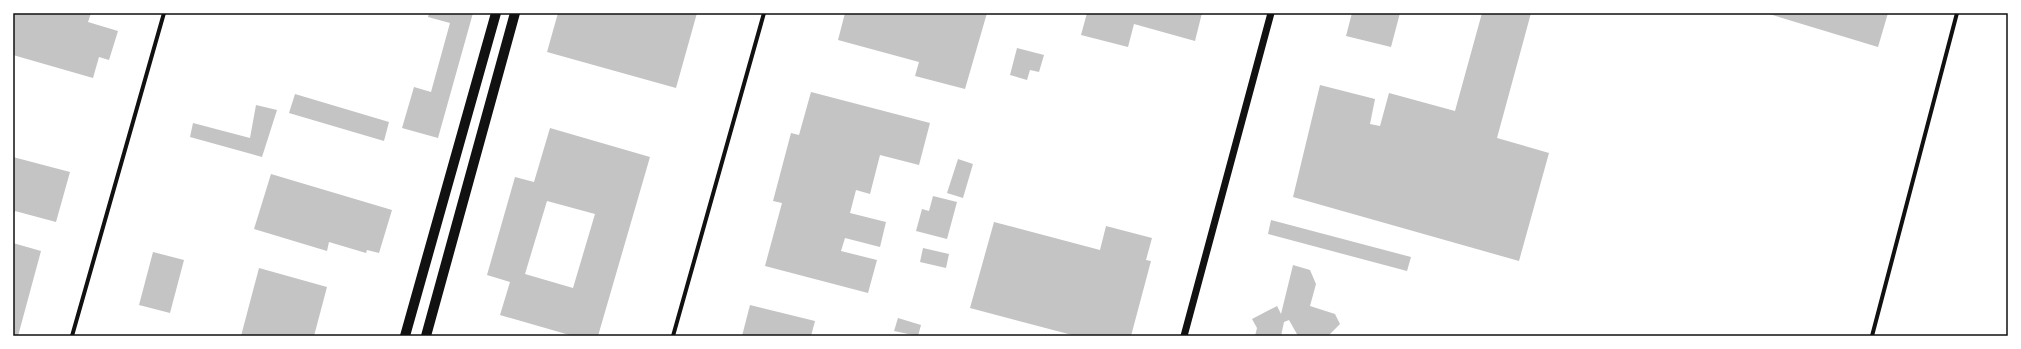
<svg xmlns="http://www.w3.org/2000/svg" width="2021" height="349" viewBox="0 0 2021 349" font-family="Roboto,sans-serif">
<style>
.building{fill:#c4c4c4;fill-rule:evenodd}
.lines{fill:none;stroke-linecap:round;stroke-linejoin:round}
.minor{stroke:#111;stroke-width:4}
.tertiary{stroke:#111;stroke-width:7}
.primary{stroke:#111;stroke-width:10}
.neatline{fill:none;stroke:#111;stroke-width:1.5}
</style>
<rect width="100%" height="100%" fill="#fff"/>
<!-- building -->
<g class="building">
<polygon points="13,13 91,13 88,22 118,31 109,60 99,57 93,78 13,55"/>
<polygon points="429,13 473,13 438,138 402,128 414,87 431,92 450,23 428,17"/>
<polygon points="558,13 697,13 676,88 547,52"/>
<polygon points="845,13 987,13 965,89 915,76 919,62 838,40"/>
<polygon points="1087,13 1202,13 1195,41 1134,24 1128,47 1081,35"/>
<polygon points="1352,13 1400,13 1391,47 1346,36"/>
<polygon points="1482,13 1531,13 1497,138 1549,153 1519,261 1293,197 1320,85 1375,99 1370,124 1380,126 1389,93 1455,111"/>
<polygon points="1766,13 1888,13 1878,47"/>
<polygon points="1017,48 1044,55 1039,72 1030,70 1027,80 1010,75"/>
<polygon points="811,92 930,123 919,165 880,155 870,194 856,190 850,213 886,222 880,247 845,238 841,251 877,260 868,293 765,266 782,203 773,201 791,133 799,135"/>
<polygon points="295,94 389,122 384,141 289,113"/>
<polygon points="256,105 277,110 262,157 190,137 193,123 250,138"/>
<path d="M550 128 650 157 598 336H573L500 315 510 282 487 275 515 177 534 182ZM547 201 595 214 573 288 525 274Z"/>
<polygon points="13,157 70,172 56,222 15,211 13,217"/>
<polygon points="958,159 973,164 963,198 947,193"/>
<polygon points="271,174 392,210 379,253 367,250 366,253 329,242 327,251 254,229"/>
<polygon points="933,196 957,202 947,239 916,231 922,209 929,211"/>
<polygon points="1271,220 1411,257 1407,271 1268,234"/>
<polygon points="994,222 1100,250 1106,226 1152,238 1146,260 1151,261 1131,336 1076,336 970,308"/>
<polygon points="13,243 41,251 18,336 13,336"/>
<polygon points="923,248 949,254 946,268 920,262"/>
<polygon points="153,252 184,260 170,313 139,305"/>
<polygon points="1293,265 1310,270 1316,284 1310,306 1335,314 1340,324 1328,336 1298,336 1289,320 1284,322 1281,336 1255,336 1257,328 1252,319 1277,306 1281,314"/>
<polygon points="259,268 327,287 314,336 241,336"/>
<polygon points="750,305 815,321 811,336 742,336"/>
<polygon points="898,318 921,325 918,336 894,331"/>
</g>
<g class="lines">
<!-- minor -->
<g class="minor">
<polyline points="72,336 164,13"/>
<polyline points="673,336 764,13"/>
<polyline points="1872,336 1957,13"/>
</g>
<!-- tertiary -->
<polyline class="tertiary" points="1184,336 1271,13"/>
<!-- primary -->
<g class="primary">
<polyline points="405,336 496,13"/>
<polyline points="426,336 515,13"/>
</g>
</g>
<!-- border -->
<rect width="2021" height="349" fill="none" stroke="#ffffff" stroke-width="28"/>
<rect x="14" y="14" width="1993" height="321" class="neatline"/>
</svg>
